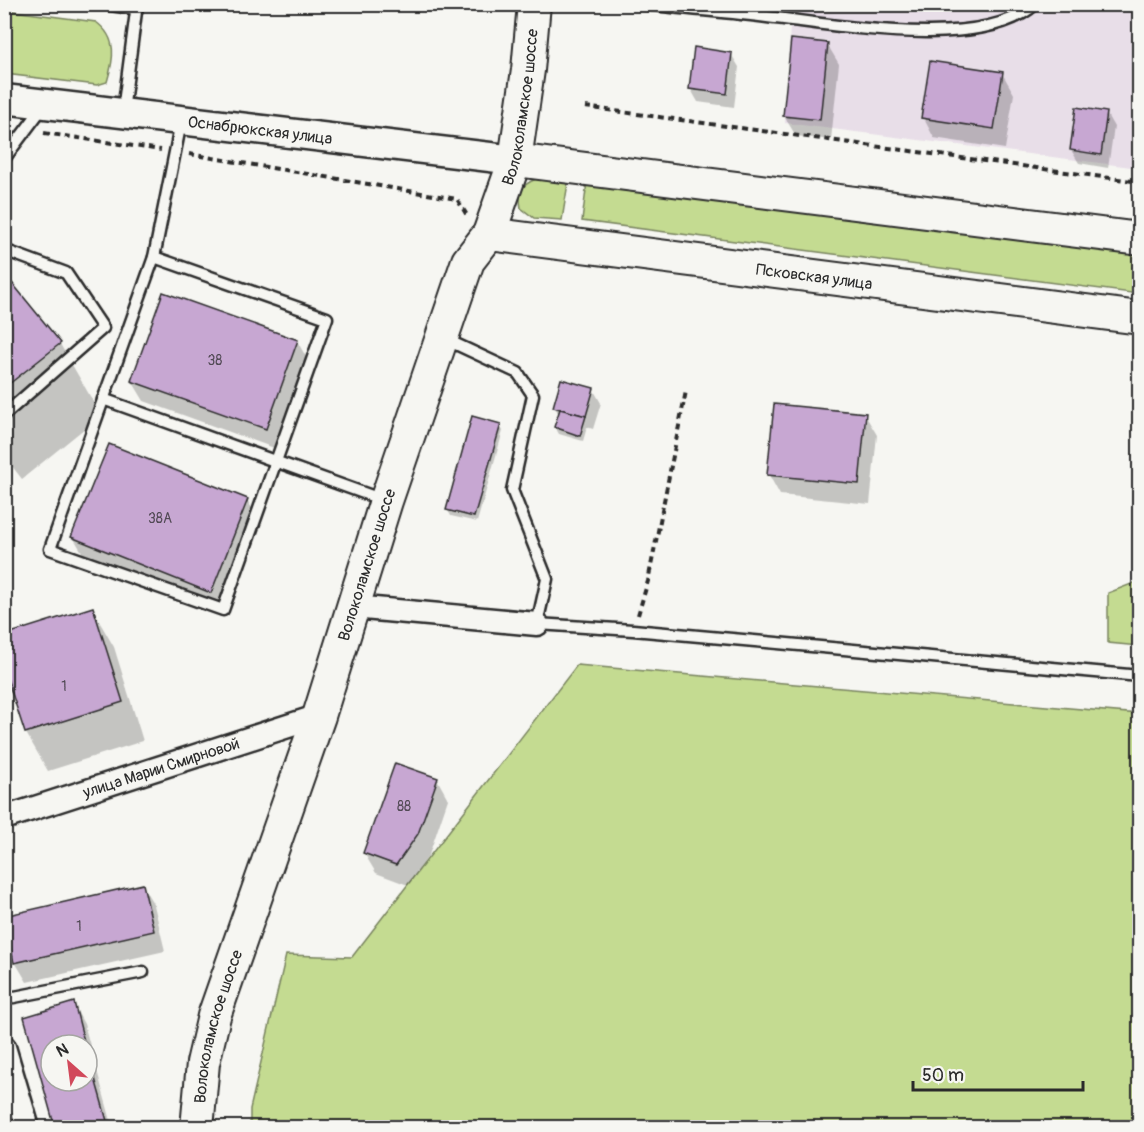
<svg xmlns="http://www.w3.org/2000/svg" width="1144" height="1132" viewBox="0 0 1144 1132" font-family="Pangolin,sans-serif">
<style>
.built{fill:#e8dee8}
.green{fill:#c4db91;stroke:#78835e;stroke-width:1.5}
.shadow{fill:#0003;fill-rule:evenodd}
.building{fill:#c7a7d2;stroke:#2b2b2b;stroke-width:1.5}
.lines{fill:none;stroke-linecap:round;stroke-linejoin:round}
.service-casing{stroke:#2b2b2b;stroke-width:15}
.minor-casing{stroke:#2b2b2b;stroke-width:27}
.tertiary-casing{stroke:#2b2b2b;stroke-width:33}
.secondary-casing{stroke:#2b2b2b;stroke-width:36}
.path{stroke:#2b2b2b;stroke-width:4;stroke-dasharray:6 4.5;stroke-linecap:butt}
.service{stroke:#f6f6f2;stroke-width:10}
.minor{stroke:#f6f6f2;stroke-width:22}
.tertiary{stroke:#f6f6f2;stroke-width:28}
.secondary{stroke:#f6f6f2;stroke-width:32}
.labels{text-anchor:middle;stroke-width:5;stroke-linejoin:round;paint-order:stroke}
.number-label{font-size:14px;fill:#524a55}
.street-label{font-size:16px;fill:#2b2b2b;stroke:#f6f6f2}
</style>
<rect width="100%" height="100%" fill="#f6f6f2"/>
<filter id="ink" filterUnits="userSpaceOnUse"><feTurbulence type="fractalNoise" baseFrequency=".0167" numOctaves="2"/><feDisplacementMap in="SourceGraphic" scale="12" xChannelSelector="R" yChannelSelector="G"/><feConvolveMatrix kernelMatrix="1 2 1 2 8 2 1 2 1" color-interpolation-filters="sRGB"/></filter>
<g filter="url(#ink)">
<!-- built -->
<polygon class="built" points="791,5 1139,5 1139,168 785,123"/>
<!-- green -->
<g class="green">
<path d="M5 10 96 22C118 38 114 59 107 82L97 85 5 74Z"/>
<path d="M536 179 568 183 562 220 534 218 521 208C518 192 521 185 536 179Z"/>
<polygon points="587,182 1139,255 1139,294 582,221"/>
<polygon points="1139,581 1139,646 1108,643 1108,593"/>
<polygon points="577,665 1139,714 1139,1127 250,1127 250,1109 286,955 352,957"/>
</g>
<!-- shadow -->
<g class="shadow">
<polygon points="827,44 839,64 831,140 796,136 784,116"/>
<polygon points="731,54 739,67 734,107 698,102 690,88"/>
<polygon points="1002,73 1014,94 1005,149 934,138 923,117"/>
<polygon points="1106,113 1114,127 1108,168 1079,163 1071,150"/>
<polygon points="4,275 60,344 101,415 22,479 4,456"/>
<polygon points="297,341 309,362 277,449 144,401 132,381"/>
<polygon points="593,389 601,403 593,429 587,427 583,441 559,434 555,427 559,415 555,407"/>
<polygon points="865,415 877,435 870,504 780,495 769,475"/>
<polygon points="500,425 503,431 477,522 451,516 447,509"/>
<polygon points="247,500 259,520 222,612 85,557 73,537"/>
<polygon points="92,609 114,647 143,741 48,771 26,733"/>
<polygon points="437,779 448,799 429,855 408,885 376,873 364,853"/>
<polygon points="142,885 154,905 165,951 27,982 15,962"/>
<path d="M73 1004 84 1024 113 1128H56L26 1018ZM51 1045H87V1081H51Z"/>
</g>
<!-- building -->
<g class="building">
<polygon points="791,39 828,43 820,120 783,116"/>
<polygon points="694,47 732,53 727,94 689,89"/>
<polygon points="930,61 1003,72 994,129 921,118"/>
<polygon points="1076,107 1107,112 1101,155 1070,150"/>
<polygon points="4,273 61,343 4,388"/>
<polygon points="163,292 298,340 266,429 131,381"/>
<polygon points="561,379 594,388 586,416 553,407"/>
<polygon points="774,404 866,413 859,484 767,475"/>
<polygon points="560,409 586,416 580,436 554,427"/>
<polygon points="472,416 501,424 474,517 446,510"/>
<polygon points="109,444 248,499 211,593 71,537"/>
<polygon points="93,607 123,702 25,733 4,669 4,635"/>
<polygon points="395,763 438,778 418,834 396,865 363,853"/>
<polygon points="143,884 154,931 14,963 4,916"/>
<polygon points="74,1002 85,1045 51,1045 51,1081 87,1081 87,1050 109,1128 55,1128 24,1017"/>
</g>
<g class="lines">
<!-- service casing -->
<g class="service-casing">
<g id="service">
<polyline points="104,4 137,9"/>
<path d="M645 4C686 9 727 12 767 17 833 24 983 53 1035 4"/>
<polyline points="123,111 137,4"/>
<polyline points="4,159 43,107"/>
<polyline points="4,250 66,273 103,328 4,415"/>
<polygon points="154,257 327,318 223,610 50,549"/>
<polyline points="154,257 181,122"/>
<polyline points="445,339 518,373 533,395 512,490 547,579 537,624 633,630 1140,676"/>
<polyline points="103,399 383,500"/>
<polyline points="4,999 143,972"/>
</g>
</g>
<!-- minor casing -->
<g class="minor-casing">
<g id="minor">
<polyline points="353,607 537,624"/>
<path id="s1" d="M4 818 319 716"/>
<polyline points="4,1047 28,1128"/>
</g>
</g>
<!-- tertiary casing -->
<g class="tertiary-casing">
<g id="tertiary">
<path id="s2" d="M4 99 515 160"/>
</g>
</g>
<!-- secondary casing -->
<g class="secondary-casing">
<g id="secondary">
<polyline points="515,160 1140,239"/>
<path id="s3" d="M489 234 1140 318"/>
<path id="s4" d="M197 1128 203 1063 214 1016 319 716 386 501 468 261 489 234 515 160 528 70 534 4"/>
</g>
</g>
<!-- path -->
<g class="path">
<polyline points="585,107 1140,182"/>
<polyline points="44,133 161,150"/>
<polyline points="189,154 457,199 468,217"/>
<polyline points="638,615 648,581 686,391"/>
</g>
<!-- service -->
<use href="#service" class="service"/>
<!-- minor -->
<use href="#minor" class="minor"/>
<!-- tertiary -->
<use href="#tertiary" class="tertiary"/>
<!-- secondary -->
<use href="#secondary" class="secondary"/>
</g>
</g>
<g class="labels">
<!-- number labels -->
<g class="number-label">
<text x="215" y="365">38</text>
<text x="160" y="523">38А</text>
<text x="64" y="691">1</text>
<text x="404" y="811">88</text>
<text x="79" y="931">1</text>
</g>
<!-- street labels -->
<g class="street-label">
<text dy="6" stroke="none"><textPath href="#s4" startOffset="1076">Волоколамское шоссе</textPath></text>
<text dy="6" stroke="none"><textPath href="#s2" startOffset="258">Оснабрюкская улица</textPath></text>
<text dy="6" stroke="none"><textPath href="#s3" startOffset="328">Псковская улица</textPath></text>
<text dy="6" stroke="none"><textPath href="#s4" startOffset="590">Волоколамское шоссе</textPath></text>
<text dy="6" stroke="none"><textPath href="#s1" startOffset="165">улица Марии Смирновой</textPath></text>
<text dy="6" stroke="none"><textPath href="#s4" startOffset="104">Волоколамское шоссе</textPath></text>
</g>
</g>
<!-- margin -->
<rect width="1144" height="1132" fill="none" stroke="#f6f6f2" stroke-width="24"/>
<rect x="12" y="12" width="1120" height="1108" fill="none" stroke="#2b2b2b" stroke-width="2" filter="url(#ink)"/>
<!-- north arrow -->
<g transform="translate(69 1063) rotate(332)"><circle r="28" fill="#f6f6f2" stroke="#a5a5a2" stroke-width="1.5"/>
<path d="M0-4.5L10 22L0 15L-10 22Z" fill="#d1495b"/>
<text y="-9" font-size="16" font-weight="bold" text-anchor="middle" fill="#2b2b2b">N</text>
</g>
<!-- scale -->
<path d="M913 1081v9h170v-9" fill="none" stroke="#2b2b2b" stroke-width="3"/>
<text x="922" y="1081" font-size="18" fill="#2b2b2b" stroke="#f6f6f2" stroke-width="4.5" paint-order="stroke">50 m</text>
</svg>
